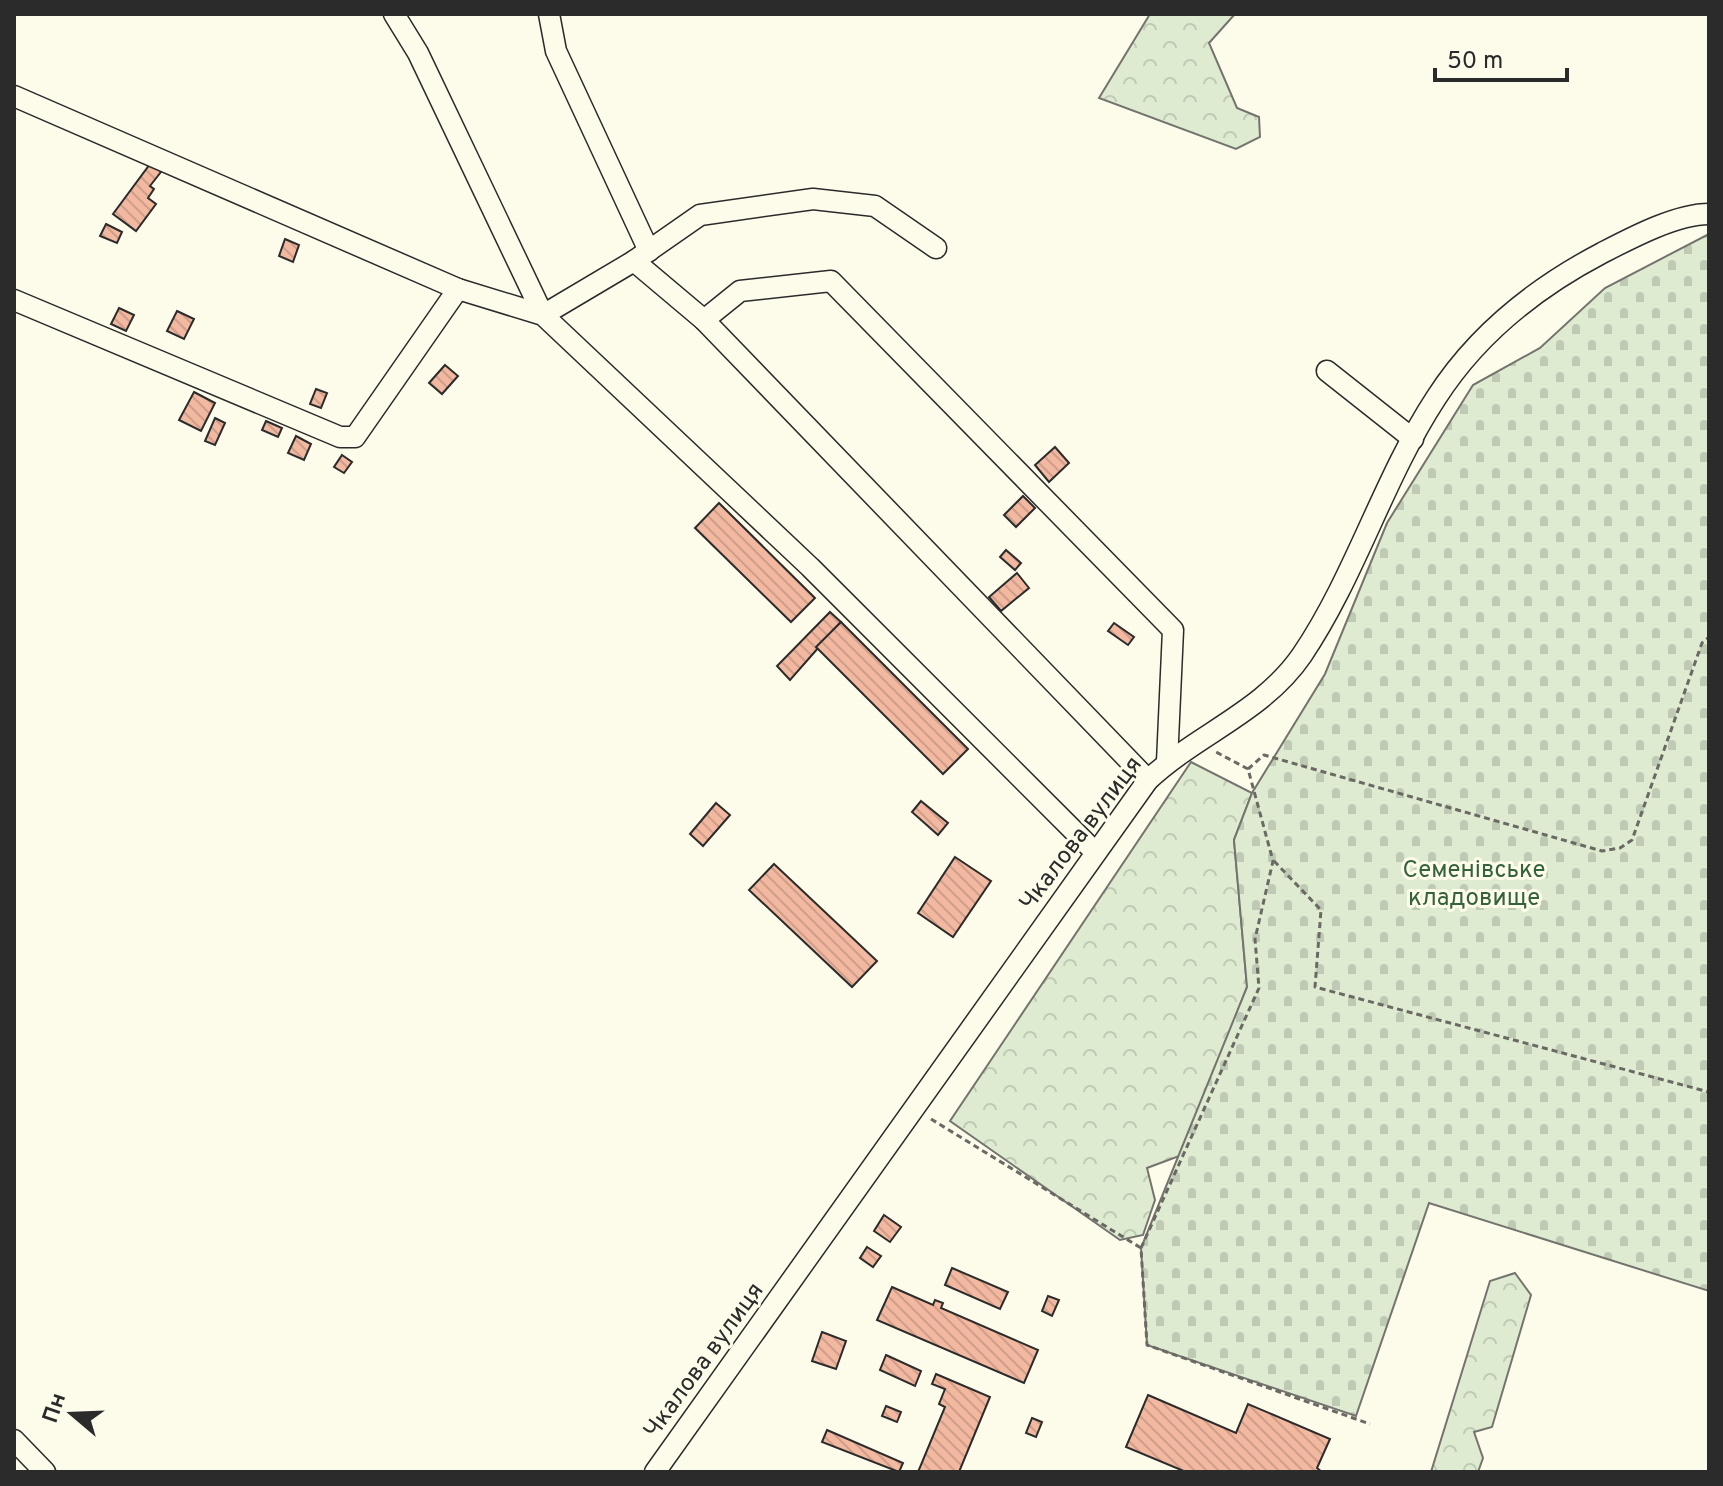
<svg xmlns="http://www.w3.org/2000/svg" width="1723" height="1486" viewBox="0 0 1723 1486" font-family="Overpass,sans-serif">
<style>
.forest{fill:url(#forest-crowns);stroke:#74746e;stroke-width:2}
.cemetery{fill:url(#cemetery-stones);stroke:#74746e;stroke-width:2}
.building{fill:url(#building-back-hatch);stroke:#2b2b2b;stroke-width:2}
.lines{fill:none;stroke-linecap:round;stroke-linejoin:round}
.minor-casing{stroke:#2b2b2b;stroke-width:23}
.path{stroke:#6a6964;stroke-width:3;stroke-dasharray:6 4;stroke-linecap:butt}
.minor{stroke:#fdfbea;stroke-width:20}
.labels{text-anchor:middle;stroke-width:6;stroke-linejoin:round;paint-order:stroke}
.street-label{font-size:24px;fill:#2b2b2b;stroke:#fdfbea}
.park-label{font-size:24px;fill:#34623c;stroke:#fdfbea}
</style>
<defs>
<pattern id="forest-crowns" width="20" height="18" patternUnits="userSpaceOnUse" patternTransform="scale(2)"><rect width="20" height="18" fill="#deebd1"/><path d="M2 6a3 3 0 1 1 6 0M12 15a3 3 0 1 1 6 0" fill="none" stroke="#bfcab4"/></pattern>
<pattern id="cemetery-stones" width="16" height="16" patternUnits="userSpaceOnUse" patternTransform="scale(2)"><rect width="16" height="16" fill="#deebd1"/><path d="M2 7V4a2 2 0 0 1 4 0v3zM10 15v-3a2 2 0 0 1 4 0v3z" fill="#bfcab4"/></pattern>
<pattern id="building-back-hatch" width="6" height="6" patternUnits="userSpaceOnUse" patternTransform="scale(2)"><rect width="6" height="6" fill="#f2b8a0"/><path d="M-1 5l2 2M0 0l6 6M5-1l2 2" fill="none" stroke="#d09e8a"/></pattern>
</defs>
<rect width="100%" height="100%" fill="#fdfbea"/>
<!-- forest -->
<g class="forest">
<polygon points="1150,14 1235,14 1209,43 1237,108 1259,117 1260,137 1236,149 1099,98"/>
<polygon points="1191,762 1252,793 1234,840 1247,987 1182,1155 1147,1168 1155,1200 1143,1235 1120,1240 950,1121"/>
<polygon points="1515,1273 1531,1295 1492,1427 1474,1432 1483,1458 1478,1472 1431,1472 1490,1281"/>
</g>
<!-- cemetery -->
<polygon class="cemetery" points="1709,234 1709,1291 1429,1203 1356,1416 1147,1345 1141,1248 1247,987 1234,840 1252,793 1325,674 1387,523 1473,385 1540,348 1605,288"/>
<!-- building -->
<g class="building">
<polygon points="153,160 164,168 150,186 154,189 148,198 156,204 136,231 113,214"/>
<polygon points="106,224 122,232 117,243 100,236"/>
<polygon points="285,239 299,245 293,262 279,256"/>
<polygon points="119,308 134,315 126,331 111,324"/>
<polygon points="177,311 194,319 184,339 167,331"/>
<polygon points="445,365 458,376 442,394 429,383"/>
<polygon points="316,389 327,393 321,408 310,404"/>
<polygon points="194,392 215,403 201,431 179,420"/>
<polygon points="215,418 225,423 215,445 205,441"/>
<polygon points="266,421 282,428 278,437 262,430"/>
<polygon points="296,436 311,444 304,460 288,453"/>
<polygon points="1055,447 1069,463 1049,482 1035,465"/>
<polygon points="342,455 352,462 344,473 334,467"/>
<polygon points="1023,496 1035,508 1016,527 1004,515"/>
<polygon points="719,503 815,598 791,622 695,528"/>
<polygon points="1006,550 1021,563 1015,570 1000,557"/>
<polygon points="1017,573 1029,588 1001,611 989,597"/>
<polygon points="830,612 841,622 790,680 777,666"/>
<polygon points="841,622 968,749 943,774 816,647"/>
<polygon points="1114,623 1134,637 1128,645 1108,631"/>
<polygon points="921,801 948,823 938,835 912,812"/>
<polygon points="716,803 730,815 703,846 690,834"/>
<polygon points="955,857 991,881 953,937 918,913"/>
<polygon points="774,864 877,961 852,987 749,890"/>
<polygon points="884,1215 901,1227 890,1242 874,1231"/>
<polygon points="867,1247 881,1256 873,1267 860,1258"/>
<polygon points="952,1268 1008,1292 1000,1309 945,1285"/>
<polygon points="892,1287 933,1305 935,1300 943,1303 941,1308 1038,1350 1024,1383 877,1320"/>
<polygon points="1048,1296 1059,1300 1052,1316 1042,1311"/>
<polygon points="822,1332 846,1341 836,1369 812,1361"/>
<polygon points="886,1355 921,1371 915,1386 880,1370"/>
<polygon points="936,1374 990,1397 959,1472 918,1472 945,1407 939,1404 945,1389 932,1384"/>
<polygon points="1148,1395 1236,1433 1248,1404 1330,1439 1317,1468 1322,1472 1186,1472 1126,1447"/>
<polygon points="886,1406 901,1412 897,1422 882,1416"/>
<polygon points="1032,1418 1042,1422 1036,1437 1026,1433"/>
<polygon points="827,1430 903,1463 899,1472 822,1442"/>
</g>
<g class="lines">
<!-- minor casing -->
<g class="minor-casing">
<g id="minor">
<polyline points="394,14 418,53 543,315 634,261 700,215 813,199 875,206 936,248"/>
<polyline points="549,14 556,51 649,251"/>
<polyline points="14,96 458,289 543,315 810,567 1095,852"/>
<polyline points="634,261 704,320 1148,780"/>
<polyline points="14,300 340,437 355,437 458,289"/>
<polyline points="704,320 740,291 831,281 1173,630 1167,762"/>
<polyline points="1327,371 1413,439"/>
<polyline points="14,1440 45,1472"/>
<path d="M655 1472 1148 780C1197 734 1263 712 1302 655 1356 575 1383 479 1436 398 1477 334 1535 288 1602 253 1631 238 1676 214 1709 214"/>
</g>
</g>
<!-- path -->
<g class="path">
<polyline points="1248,769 1264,755 1602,851 1620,848 1632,840 1702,643 1709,637"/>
<polyline points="1274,861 1321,910 1315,987 1709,1092"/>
<polyline points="931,1119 1141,1248 1147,1345 1370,1424"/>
<polyline points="1141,1248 1259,988 1255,939 1273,861 1248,769 1216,752"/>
</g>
<!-- minor -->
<use href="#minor" class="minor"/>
</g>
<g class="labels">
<!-- street labels -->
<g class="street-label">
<text transform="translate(1080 833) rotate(-53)" y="8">Чкалова вулиця</text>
<text transform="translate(703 1360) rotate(-54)" y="8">Чкалова вулиця</text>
</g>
<!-- park labels -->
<g class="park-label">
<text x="1474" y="877">Семенівське<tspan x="1474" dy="28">кладовище</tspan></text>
</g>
</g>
<!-- border -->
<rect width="1723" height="1486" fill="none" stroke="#2b2b2b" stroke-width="32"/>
<!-- north arrow -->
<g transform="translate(72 1414) rotate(289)" stroke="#fdfbea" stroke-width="6" paint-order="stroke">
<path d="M0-6L14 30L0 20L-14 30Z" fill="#2b2b2b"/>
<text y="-12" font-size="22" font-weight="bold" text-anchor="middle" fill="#2b2b2b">Пн</text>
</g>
<!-- scale -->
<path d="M1435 68v12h132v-12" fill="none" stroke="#2b2b2b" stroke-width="4"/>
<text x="1447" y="68" font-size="24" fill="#2b2b2b" stroke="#fdfbea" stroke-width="6" paint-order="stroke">50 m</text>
</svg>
